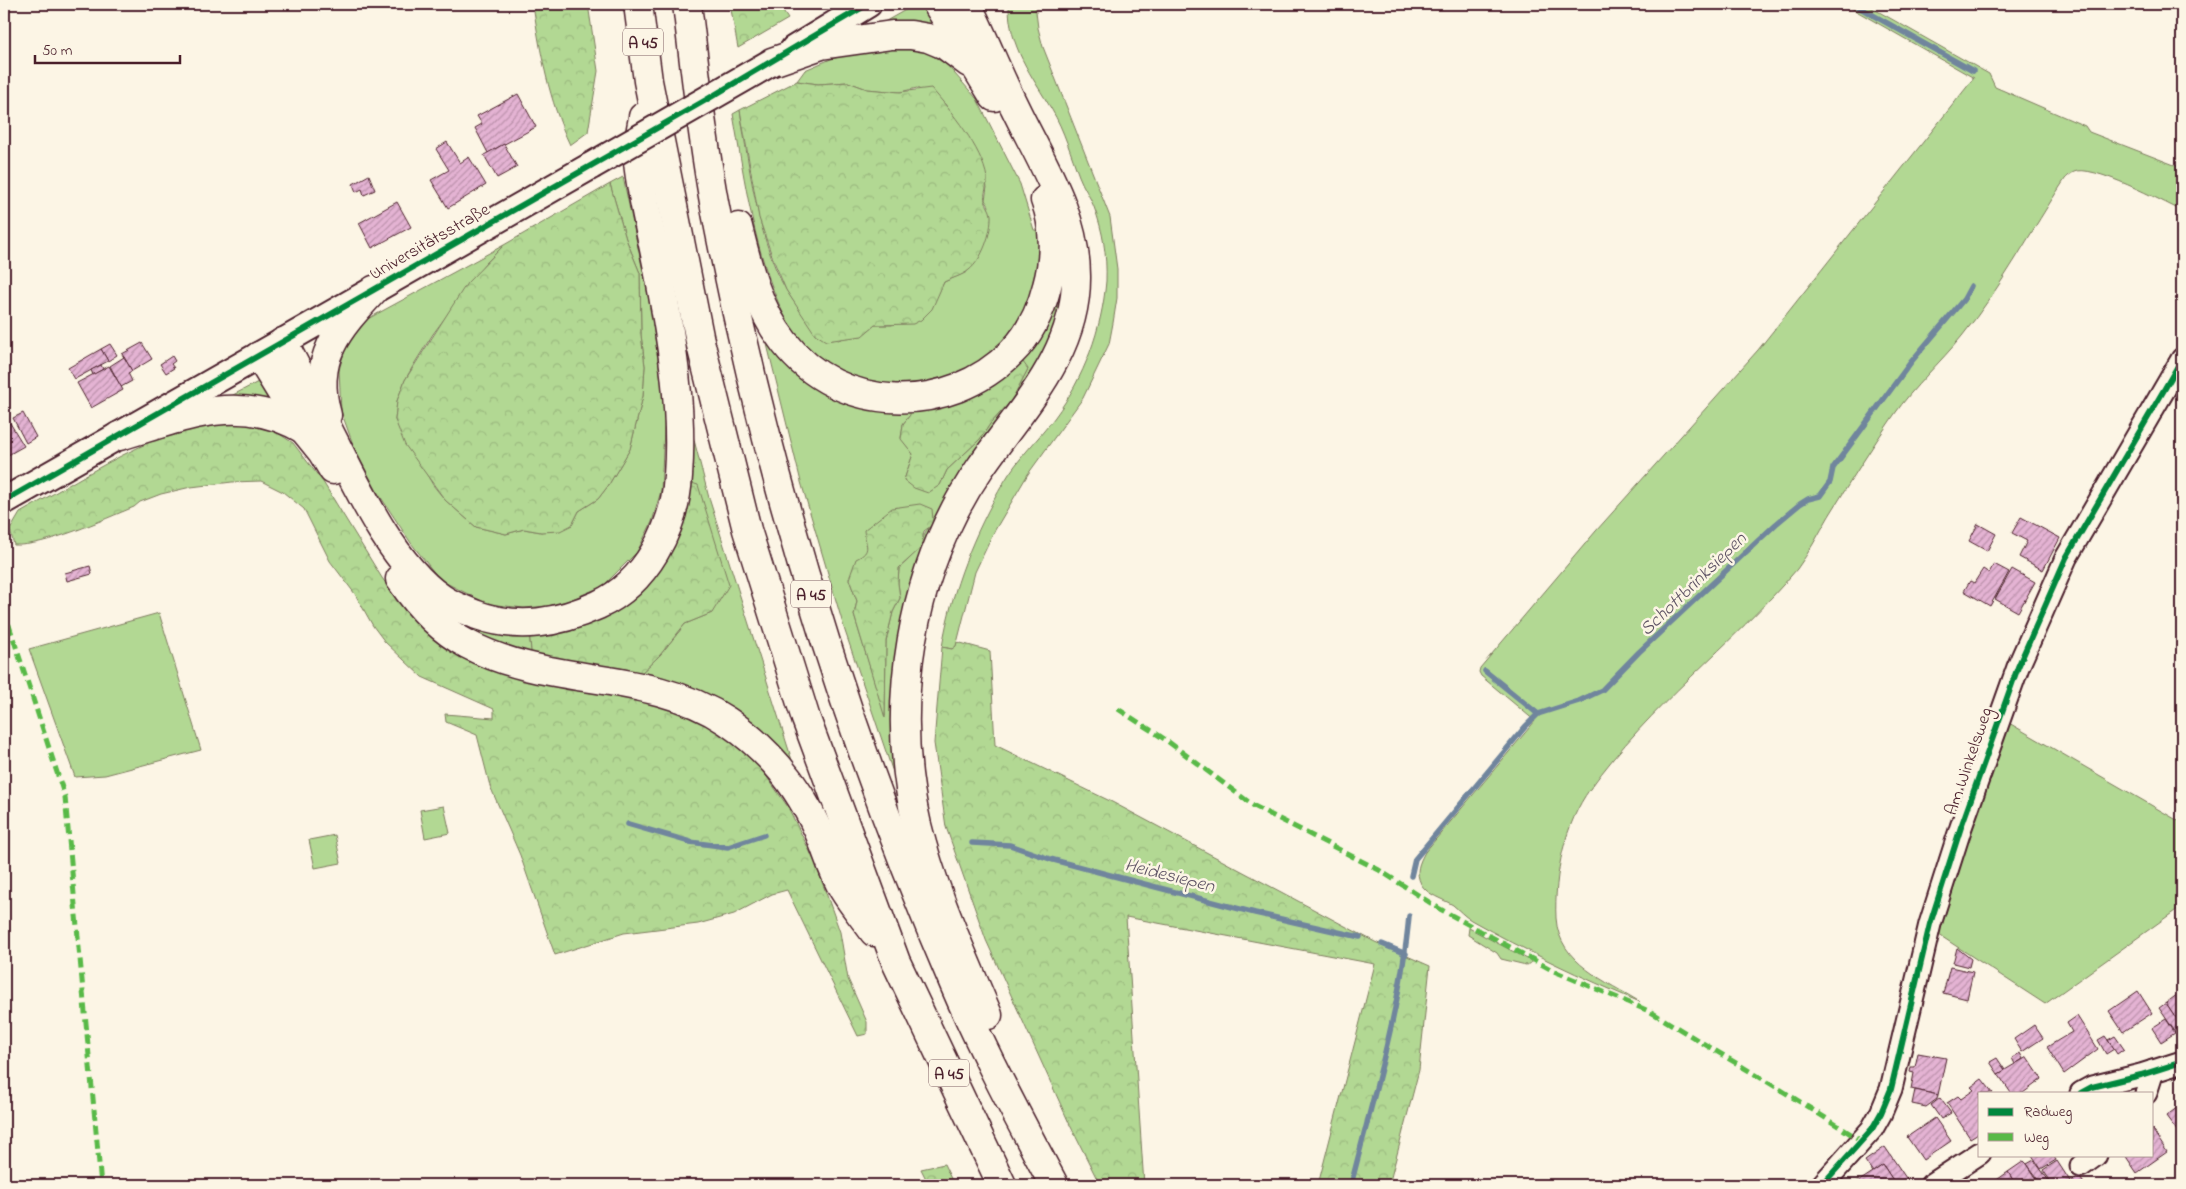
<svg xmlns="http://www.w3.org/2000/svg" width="2186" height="1189" viewBox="0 0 2186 1189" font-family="'Indie Flower',sans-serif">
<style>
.grass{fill:#b2d893;stroke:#7e7c5f;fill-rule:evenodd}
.forest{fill:url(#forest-crowns);stroke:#7e7c5f}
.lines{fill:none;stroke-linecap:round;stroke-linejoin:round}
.stream{stroke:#6f859d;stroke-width:5.5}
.building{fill:url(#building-hatch);stroke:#4a1f2b}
.minor-casing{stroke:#4a1f2b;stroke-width:25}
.major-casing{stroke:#4a1f2b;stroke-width:30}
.highway-casing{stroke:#4a1f2b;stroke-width:31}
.minor{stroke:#fcf5e5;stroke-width:21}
.major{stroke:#fcf5e5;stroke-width:26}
.highway{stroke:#fcf5e5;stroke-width:28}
.major-bridge-casing{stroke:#4a1f2b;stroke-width:30;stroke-linecap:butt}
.major-bridge{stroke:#fcf5e5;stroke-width:26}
.quiet{stroke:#58b947;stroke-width:5;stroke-dasharray:10 5;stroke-linecap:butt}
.cycleway-casing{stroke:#fcf5e5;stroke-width:9}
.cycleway{stroke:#00873e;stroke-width:6}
.labels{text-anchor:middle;stroke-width:5;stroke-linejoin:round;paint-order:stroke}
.shield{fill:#fcf5e5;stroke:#7f5f63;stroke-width:1}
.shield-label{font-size:16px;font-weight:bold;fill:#4a1f2b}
.street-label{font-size:18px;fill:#4a1f2b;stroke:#fcf5e5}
.water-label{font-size:19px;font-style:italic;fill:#5d5264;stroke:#fcf5e5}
</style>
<defs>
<pattern id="forest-crowns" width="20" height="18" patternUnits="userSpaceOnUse" patternTransform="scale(1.25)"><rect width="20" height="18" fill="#b2d893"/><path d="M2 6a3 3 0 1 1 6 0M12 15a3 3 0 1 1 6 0" fill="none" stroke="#9bb97f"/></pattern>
<pattern id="building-hatch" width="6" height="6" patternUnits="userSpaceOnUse" patternTransform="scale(1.25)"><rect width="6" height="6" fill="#e4b3d3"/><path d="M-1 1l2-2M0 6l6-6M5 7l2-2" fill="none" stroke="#bb91ab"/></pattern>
</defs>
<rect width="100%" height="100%" fill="#fcf5e5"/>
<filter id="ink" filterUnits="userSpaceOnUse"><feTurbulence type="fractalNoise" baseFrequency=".02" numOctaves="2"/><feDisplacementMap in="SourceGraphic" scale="10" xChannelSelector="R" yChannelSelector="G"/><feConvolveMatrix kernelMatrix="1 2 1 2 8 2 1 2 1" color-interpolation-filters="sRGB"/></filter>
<g filter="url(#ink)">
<!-- grass -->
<g class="grass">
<polygon points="916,4 927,4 944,32 879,25"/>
<path d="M1009 4H1035L1038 28 1043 47 1110 217 1117 269V298L1113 323 1109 344 1083 398 1028 474 995 530 975 572 956 647 952 649 942 647C952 588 974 533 1004 482 1018 458 1039 439 1055 417 1084 378 1102 329 1106 281 1107 255 1103 231 1094 207 1090 196 1083 187 1079 176 1071 155 1064 130 1052 110 1032 76 1008 46 1009 4Z"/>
<path d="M1844 4H1865L1989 74 1995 87 2085 126 2089 132 2182 168V211C2164 202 2091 163 2074 172 2071 173 2067 177 2065 179 2031 231 2001 288 1962 336 1940 363 1914 386 1894 415 1871 448 1850 482 1829 516 1819 533 1809 553 1797 569 1732 646 1649 706 1590 789 1565 823 1554 875 1556 918 1559 964 1607 981 1640 1002 1582 978 1526 951 1471 920 1464 916 1459 910 1453 905 1443 899 1427 895 1421 884 1415 872 1419 863 1425 852L1535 721 1481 676 1479 672 1480 668 1596 531 1758 350 1974 78Z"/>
<path d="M885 46H917L947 65 977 99 1020 184 1034 230H1062L1067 261 1055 340 937 534 900 793 845 631 801 482 763 328 784 315C754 252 745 182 733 114L740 110C749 166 761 267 800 309 811 321 826 330 838 340L849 336H861L875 325H892L938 294 944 282 967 272 989 206 985 200 987 187 953 117 945 104 917 88 900 92 867 89 848 82 818 84 797 81 805 70 831 59ZM1028 369 1011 401 990 424 980 439 947 470 940 485 904 480 913 454 901 438 903 424 910 415ZM931 526C925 531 925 532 923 539 918 551 909 560 899 568L898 583 900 598 893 612 886 641 885 716 854 615 857 601 849 579 868 549 865 541Z"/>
<polygon points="623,177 650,304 665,408 661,491 652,522 637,552 603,586 558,605 524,608 488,604 440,580 411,543 378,493 355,450 341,411 339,370 348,339 362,322 504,245 485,264 433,334 416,361 405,380 397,401 395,420 433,485 445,500 476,527 506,534 524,529 541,532 572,525 579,511 598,499 608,486 630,449 643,396 645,366 641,335 640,273 626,239 610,184"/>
<polygon points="262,380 275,402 231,396"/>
<polygon points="686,409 709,498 797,776 637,677 660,655 685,624 712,613 685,481"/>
<polygon points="448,610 529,631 532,660 465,636"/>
<polygon points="159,613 201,750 105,775 75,777 29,649"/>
<polygon points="2002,719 2182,823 2182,906 2045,1004 1933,931"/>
<polygon points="444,806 450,833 425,838 420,810"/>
<polygon points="335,835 341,863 315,868 309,840"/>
<polygon points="1469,928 1531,961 1531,963 1526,965 1501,959 1497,953 1468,935"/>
</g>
<!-- forest -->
<g class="forest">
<path d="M533 4H588L598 71 588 132 570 145C549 101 540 52 533 4Z"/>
<polygon points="730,4 778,4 788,19 738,48"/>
<path d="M797 81 818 84 848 82 867 89 900 92 931 88C951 111 982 148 987 178 988 186 983 194 985 201 987 206 990 209 991 215 992 232 982 260 969 270 962 276 952 278 944 282L932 309 921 320 913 324 875 325 862 336 826 341 815 334 786 290 773 259 759 218 740 110Z"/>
<polygon points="610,184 626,239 640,273 641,335 645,366 643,396 630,449 608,486 598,499 579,511 572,525 560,531 541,532 524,529 506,534 476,527 445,500 405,445 395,420 397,401 405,380 467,283 504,245"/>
<polygon points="1017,360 1023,362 1028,369 1011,401 990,424 980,439 947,470 940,485 928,493 914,488 904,480 913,454 901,439 903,424 910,415 910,398"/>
<path d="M206 422 263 423 293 443 323 482 382 578 406 611 438 642 467 660 530 682 629 696 677 710 709 726 739 747 758 764 788 807 815 862 840 932 848 979 867 1022V1034L858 1036 787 890 772 894 734 914 698 924 624 933 555 955 520 855 490 786 477 735 446 722 445 714 494 718V709L422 677 385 642 373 626 355 594 330 561 304 509 283 492 261 481 232 482 191 487 161 494 140 502 134 507C104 519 44 547 14 545L10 530 20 513C80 479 139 440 206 422Z"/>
<polygon points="685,481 698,485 729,585 712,613 685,624 660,655 637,677 532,660 529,631 604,611"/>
<path d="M920 504 932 509 933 520 931 526 924 531 921 548 899 568 898 583 900 598 893 612 886 641 885 718 854 615 857 601 849 579 856 559C873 551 865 545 864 530L892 508Z"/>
<polygon points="957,642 990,651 995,745 1112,802 1375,942 1430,966 1419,1070 1389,1185 1318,1185 1375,964 1126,917 1144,1185 1100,1185 1070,1125 986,940 946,827 934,743 942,647 952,649 956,646"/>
<polygon points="944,1164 954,1185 929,1185 921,1169"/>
</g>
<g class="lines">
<!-- stream -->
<g class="stream">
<polyline points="1853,4 1973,71"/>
<polyline points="1485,671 1538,714"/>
<polyline points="628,824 690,842 728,847 764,835"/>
<polyline points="972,843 1010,845 1050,859 1110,875 1255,913 1360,937"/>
<polyline points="1411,876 1415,859 1525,727 1538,714 1579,701 1602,690 1639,652 1776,524 1800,504 1808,499 1820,496 1830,482 1833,468 1911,362 1964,299 1971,286"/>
<polyline points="1382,944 1406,954"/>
<path d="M1351 1185C1373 1097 1401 1007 1409 916"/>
</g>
</g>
<!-- building -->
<g class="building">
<polygon points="518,94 536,127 488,153 475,128 482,124 477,116"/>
<polygon points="447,142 460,163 469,157 486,185 448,208 431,180 449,170 436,149"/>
<polygon points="504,144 517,167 497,178 484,155"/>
<polygon points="369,175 375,190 364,195 362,189 356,192 353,184"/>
<polygon points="397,202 411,227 372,248 359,223"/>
<polygon points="142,343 152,359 132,371 122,354"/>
<polygon points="110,344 117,355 108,361 101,349"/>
<polygon points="101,349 108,361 75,379 68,368"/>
<polygon points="172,356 175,361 171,364 174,368 166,373 160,364"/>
<polygon points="124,357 132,371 128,373 132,381 121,387 110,366"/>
<polygon points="101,365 103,369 93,375 91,370"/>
<polygon points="109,366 123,390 91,408 77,383"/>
<polygon points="23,413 36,437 26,443 13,418"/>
<polygon points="10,423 24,446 8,455 4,447 4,427"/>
<polygon points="2021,517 2060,538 2043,570 2019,557 2027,541 2012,533"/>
<polygon points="1978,524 1996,534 1987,551 1969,541"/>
<polygon points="1994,564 2009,572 1990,606 1964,591 1970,581 1974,583 1983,569 1989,573"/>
<polygon points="90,566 92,574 67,581 65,573"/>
<polygon points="2012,569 2035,582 2018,612 1995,599"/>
<polygon points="1957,948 1971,959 1969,967 1953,963"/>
<polygon points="1950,967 1973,972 1967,999 1943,993"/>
<polygon points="2138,991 2152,1013 2123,1032 2109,1011"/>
<polygon points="2182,991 2182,1027 2166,1003"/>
<polygon points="2166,1003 2182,1027 2182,1033 2178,1036 2159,1008"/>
<polygon points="2077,1016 2098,1049 2064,1074 2047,1047 2072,1032 2067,1023"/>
<polygon points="2166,1019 2175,1033 2161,1042 2152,1028"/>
<polygon points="2034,1025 2043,1038 2022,1052 2014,1039"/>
<polygon points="2105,1036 2114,1049 2106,1054 2098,1040"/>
<polygon points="2115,1036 2124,1049 2117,1054 2108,1040"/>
<polygon points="1918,1053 1946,1058 1938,1095 1911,1089 1914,1073 1910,1072 1911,1067 1915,1067"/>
<polygon points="2020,1053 2023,1059 2015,1064 2012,1058"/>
<polygon points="2027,1057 2042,1079 2023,1093 2011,1093 1998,1074"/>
<polygon points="1997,1058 2005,1070 1998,1074 1990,1062"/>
<polygon points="1982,1079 1993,1093 1980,1093 1980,1132 1970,1138 1947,1103 1958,1096 1961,1099 1974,1090 1971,1087"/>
<polygon points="1915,1090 1938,1095 1937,1099 1926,1107 1912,1104"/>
<polygon points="1940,1098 1951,1113 1941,1119 1931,1105"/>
<polygon points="2182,1104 2182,1135 2181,1136 2166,1116"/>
<polygon points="1935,1118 1951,1141 1923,1160 1907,1137"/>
<polygon points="2152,1129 2167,1152 2137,1173 2125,1155 2152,1155"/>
<polygon points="1885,1147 1908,1181 1901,1185 1896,1185 1883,1165 1873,1172 1865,1161"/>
<polygon points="2032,1155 2053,1155 2056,1160 2041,1169"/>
<polygon points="2034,1160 2049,1181 2043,1185 2027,1164"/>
<polygon points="2024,1161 2027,1164 2041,1185 2016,1185 2008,1172"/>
<polygon points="2057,1161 2070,1181 2064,1185 2053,1185 2043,1170"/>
<polygon points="1883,1165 1896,1185 1853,1185 1873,1172"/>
<polygon points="2008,1172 2016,1185 1992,1185 1991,1184"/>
<polygon points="2079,1176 2085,1185 2065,1185"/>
</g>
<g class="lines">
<!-- minor casing -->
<g class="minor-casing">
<g id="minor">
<polyline points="2081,1093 2092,1087 2141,1075 2182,1062"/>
<polyline points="2146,1093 2153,1071"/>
<polyline points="2081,1166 2096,1155"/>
<polyline points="1822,1185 1872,1129 1881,1113 1891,1089 1930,924 1961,827 2018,667 2066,558 2182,359"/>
<polyline points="1931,1185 1980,1153"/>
</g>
</g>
<!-- major casing -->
<g class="major-casing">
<g id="major">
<polyline points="794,49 868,4"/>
<polyline points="4,501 591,166"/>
</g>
</g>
<!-- highway casing -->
<g class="highway-casing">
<g id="highway">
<polyline points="638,4 648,81 700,341 747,530 806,719 896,962 1002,1185"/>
<path d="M687 4C695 70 702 137 714 202 765 470 846 734 954 984 983 1052 1019 1119 1054 1185"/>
<polyline points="937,4 994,97"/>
<path d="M967 4C984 38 998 74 1015 108 1041 162 1076 214 1076 276 1077 354 1021 408 980 468 910 570 889 706 917 825 933 891 962 953 988 1015"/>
<polyline points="772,62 821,45 892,35 911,35 928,38 945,45 969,63"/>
<path d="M738 227C748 268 758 309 784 342 840 415 949 416 1012 352 1030 334 1041 310 1047 286 1055 258 1055 226 1045 200"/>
<path d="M283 342C300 374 317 407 333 439 359 491 393 564 441 598 452 606 465 610 477 615 519 630 558 623 598 605 646 583 675 528 678 476 683 410 672 344 660 279 653 240 642 201 638 162 636 148 641 131 643 117"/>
<polyline points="259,356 305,431 322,452 333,470"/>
<path d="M327 415C311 358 338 329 374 290"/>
<path d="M119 436C185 417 240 391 305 430"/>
<path d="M400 579C417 604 440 630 467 644 549 688 647 668 727 721 767 748 798 785 818 830 827 849 832 872 843 889 852 904 864 918 874 932"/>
</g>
</g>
<!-- minor -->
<use href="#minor" class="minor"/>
<!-- major -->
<use href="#major" class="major"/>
<!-- highway -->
<use href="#highway" class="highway"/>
<!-- major-bridge casing -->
<g class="major-bridge-casing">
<polyline id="major-bridge" points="591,166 772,62"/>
</g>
<!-- major-bridge -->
<use href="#major-bridge" class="major-bridge"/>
<!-- quiet -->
<g class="quiet">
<polyline points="4,610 65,797 101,1185"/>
<polyline points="1118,709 1166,740 1254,806 1379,870 1440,909 1554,971 1651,1012 1781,1090 1862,1141"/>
</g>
<!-- cycleway casing -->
<g class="cycleway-casing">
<g id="cycleway">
<polyline points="4,501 706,100 868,4"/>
<polyline points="2081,1093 2092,1087 2141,1075 2182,1062"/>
<polyline points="1822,1185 1872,1129 1881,1113 1891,1089 1930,924 1961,827 2018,667 2066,558 2182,359"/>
</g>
</g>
<!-- cycleway -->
<use href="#cycleway" class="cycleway"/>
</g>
</g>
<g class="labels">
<!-- shield labels -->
<g class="shield">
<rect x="623" y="28.5" width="40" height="27" rx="4"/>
<rect x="791" y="580.5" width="40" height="27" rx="4"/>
<rect x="929" y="1059.5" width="40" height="27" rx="4"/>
</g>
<g class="shield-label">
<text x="643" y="48">A 45</text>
<text x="811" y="600">A 45</text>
<text x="949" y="1079">A 45</text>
</g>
<!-- street labels -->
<g class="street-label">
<text transform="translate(429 241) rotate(-30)" y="6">Universitätsstraße</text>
<text transform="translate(1968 761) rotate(-71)" y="6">Am Winkelsweg</text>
</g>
<!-- water labels -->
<g class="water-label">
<text transform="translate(1692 583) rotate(-44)" y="7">Schottbrinksiepen</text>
<text transform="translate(1170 874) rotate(14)" y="7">Heidesiepen</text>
</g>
</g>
<!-- margin -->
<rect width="2186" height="1189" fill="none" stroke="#fcf5e5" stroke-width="20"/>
<rect x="10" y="10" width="2166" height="1169" fill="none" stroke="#4a1f2b" stroke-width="2" filter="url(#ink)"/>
<!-- legend -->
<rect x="1978" y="1092" width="175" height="65" fill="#fcf5e5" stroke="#b59f9b"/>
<rect x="1988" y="1108" width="25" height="8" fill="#00873e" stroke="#b59f9b"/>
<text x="2024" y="1116" font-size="15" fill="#4a1f2b">Radweg</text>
<rect x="1988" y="1133" width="25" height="8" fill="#58b947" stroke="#b59f9b"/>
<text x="2024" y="1142" font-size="15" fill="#4a1f2b">Weg</text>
<!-- scale -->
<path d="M35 55v8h145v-8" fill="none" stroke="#4a1f2b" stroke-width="2.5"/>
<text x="42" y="55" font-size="15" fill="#4a1f2b" stroke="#fcf5e5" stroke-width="4" paint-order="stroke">50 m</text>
</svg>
